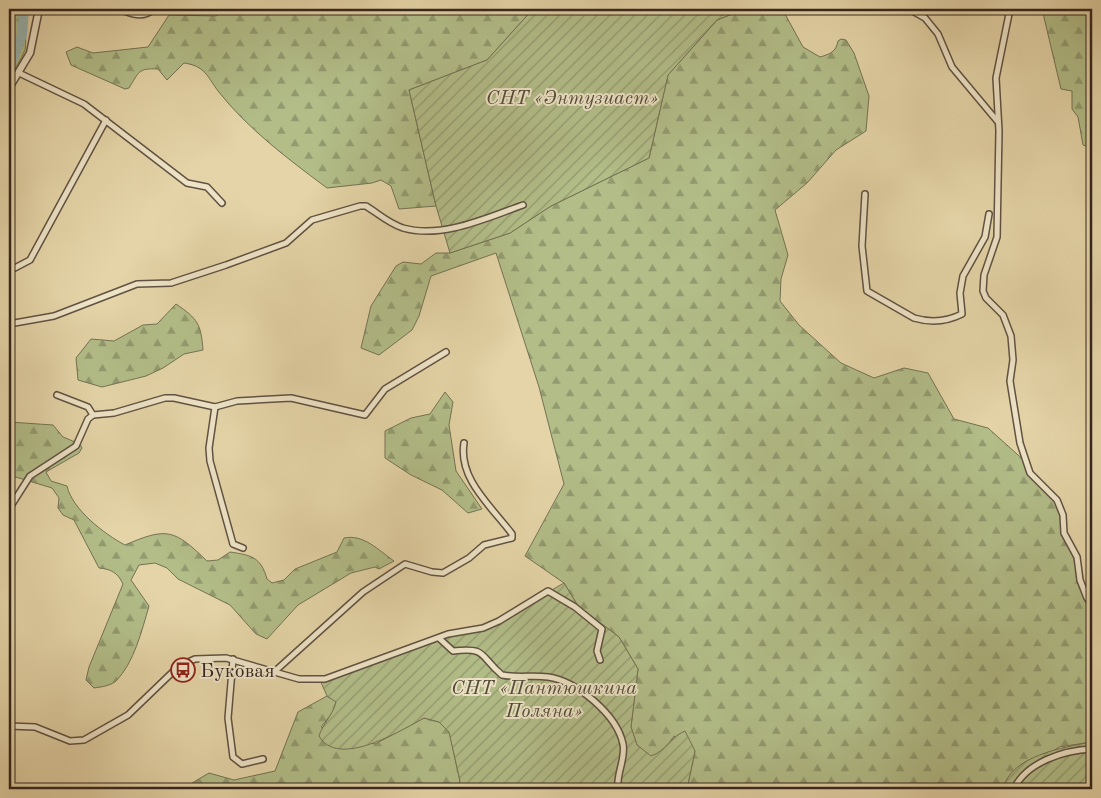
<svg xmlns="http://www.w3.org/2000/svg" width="1101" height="798" viewBox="0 0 1101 798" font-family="'Old Standard TT',serif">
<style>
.forest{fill:url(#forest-firs);stroke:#747254}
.garden{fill:url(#garden-furrows);stroke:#747254}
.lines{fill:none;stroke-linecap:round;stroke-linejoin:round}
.river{stroke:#98b6b1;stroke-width:10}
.minor-casing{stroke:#615242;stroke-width:8}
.tertiary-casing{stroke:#615242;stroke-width:9}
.minor{stroke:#ede3c6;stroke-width:5}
.tertiary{stroke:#ede3c6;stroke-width:6}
.labels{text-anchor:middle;stroke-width:4;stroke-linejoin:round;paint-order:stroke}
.park-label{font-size:20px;font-style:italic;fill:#544c3a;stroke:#ede3c6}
.poi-label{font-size:20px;fill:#352720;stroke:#ede3c6;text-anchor:start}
</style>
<defs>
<pattern id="forest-firs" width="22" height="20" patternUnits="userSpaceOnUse" patternTransform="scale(1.25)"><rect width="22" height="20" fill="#b2bd88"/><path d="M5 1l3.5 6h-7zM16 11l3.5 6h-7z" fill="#929a6f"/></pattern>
<pattern id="garden-furrows" width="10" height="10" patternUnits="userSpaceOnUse" patternTransform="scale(1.25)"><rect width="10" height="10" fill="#b2bd88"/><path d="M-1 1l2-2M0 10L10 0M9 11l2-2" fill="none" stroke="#929a6f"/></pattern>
</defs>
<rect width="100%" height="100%" fill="#e4d4a7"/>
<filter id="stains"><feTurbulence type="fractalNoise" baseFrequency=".004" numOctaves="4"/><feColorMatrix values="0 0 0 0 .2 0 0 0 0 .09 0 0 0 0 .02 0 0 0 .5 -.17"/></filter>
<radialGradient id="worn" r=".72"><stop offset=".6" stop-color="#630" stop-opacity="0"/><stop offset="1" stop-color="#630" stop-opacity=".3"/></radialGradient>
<!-- forest -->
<g class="forest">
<path d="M15 9H24C24 18 27 43 25 50 21 60 14 70 9 79V51Z"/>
<path d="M227 9H533L487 60 409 90 436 206 399 209 391 186 381 180 372 183 327 188C288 159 248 129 218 91 207 76 205 66 184 63L167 80 158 69C138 68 139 72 129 88L125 89 71 65 66 52 77 47 93 53 148 47 169 15 216 16Z"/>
<path d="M745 9H762L785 14 803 47 820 57C830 54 836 52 838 41L841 39 846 40 854 53 869 96 866 131 836 150 807 183 775 210 788 255 781 279 780 301 799 325 841 363 874 378 904 368 928 373 954 419 988 428 1027 463 1030 474 1057 500 1062 512 1064 533 1075 552 1080 580 1092 605V742L1059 747 1004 785 1003 789H687L695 751 674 736 662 753 651 757 637 745 631 727 638 669 619 637 578 606 564 583 525 556 564 484 539 387 496 253 431 276 419 316 412 330 379 355 361 348 371 306 396 266 403 262 421 264 436 253H450L510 233 551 206 649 158 668 75 717 20Z"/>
<polygon points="1042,9 1092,9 1092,148 1083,145 1078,117 1072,109 1072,91 1061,89"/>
<path d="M176 304C198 319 201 324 203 350L184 354 163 368 146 376 102 387 78 380 76 358 91 339 114 341 143 325 157 324Z"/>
<polygon points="445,392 453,402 449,425 456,471 482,509 468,513 442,490 411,475 385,458 385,431 411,418 430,414"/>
<path d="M9 422 53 425 63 437 80 444 82 448 79 453 46 472 51 481 67 486C72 509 104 534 125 545 167 527 174 529 207 561L218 560 230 552C251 555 261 557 267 579L272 583 284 580 295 569 337 552 344 538C364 534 378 550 394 561L379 569 375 567 351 573 298 605 267 639 256 634 230 605 178 579 167 568 155 563 139 565 131 580 149 606C142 630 134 663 116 681 110 686 101 687 94 688L86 680 89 667 123 584C118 573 111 569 99 568L74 520 63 515 58 508 59 498 52 488 9 475Z"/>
<polygon points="327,696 336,701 334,711 321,727 375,744 424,718 439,722 449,731 460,781 457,789 182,789 209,773 234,780 275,771 298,712"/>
</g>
<!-- garden -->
<g class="garden">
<polygon points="533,9 745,9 717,20 668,75 649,158 551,206 510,233 450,253 436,206 409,90 487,60"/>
<path d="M564 583 578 606 619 637 638 669 631 727 637 745 651 756C666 751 670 737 685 731L695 751 687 789H457L460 781 449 732 439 722 424 718C400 731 338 769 319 736 323 723 333 715 336 702L327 696 320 680 452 632 483 630Z"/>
<path d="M1092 742V789H1003C1010 756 1064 747 1092 742Z"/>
</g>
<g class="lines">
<!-- river -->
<polyline class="river" points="9,68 22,35 24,9"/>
<!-- minor casing -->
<g class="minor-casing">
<g id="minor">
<path d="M119 9C131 14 143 19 154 9"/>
<polyline points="909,9 925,18 938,34 952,67 998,122"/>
<polyline points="1010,9 996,78 999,131 997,237 984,275 983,291 986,298 1003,315 1011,336 1013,360 1010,381 1020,443 1030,473 1057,500 1063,515 1064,533 1077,557 1080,580 1087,598 1092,605"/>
<polyline points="19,73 84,104 187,183 207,187 222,203"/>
<path d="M865 194 862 246 867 291 914 318C931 323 946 322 962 314L960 293 963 276 985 237 989 214"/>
<polyline points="9,271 30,260 106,120"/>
<path d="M9 324 54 316 137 284 171 283 226 265 286 243 312 220 360 206H366C379 214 388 223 403 228 442 239 486 218 523 205"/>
<polyline points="57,395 88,407 93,415"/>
<polyline points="215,407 209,448 210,461 233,544 243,548"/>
<polyline points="9,509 30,476 76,446 88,419 93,415 114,413 165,398 174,398 215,407 237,401 291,398 365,415 385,389 446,352"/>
<path d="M440 639 453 651C488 647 479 656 502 675 517 678 533 675 548 677 577 681 617 715 623 744 626 759 616 773 618 789"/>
<polyline points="233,659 228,718 233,757 242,764 263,759"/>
<path d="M273 673 363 592 405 564 432 572 443 573 469 558 484 545 512 538V534C492 507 458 479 464 443"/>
<polyline points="9,726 35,727 70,741 84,740 128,715 179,666 195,659 226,658 299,679 325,679 448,634 483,628 499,621 548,591 575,607 602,629 597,651 600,660"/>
<path d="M1014 789C1026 762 1065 750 1092 749"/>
</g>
</g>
<!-- tertiary casing -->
<g class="tertiary-casing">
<polyline id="tertiary" points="9,88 30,53 39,9"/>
</g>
<!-- minor -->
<use href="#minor" class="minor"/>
<!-- tertiary -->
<use href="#tertiary" class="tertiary"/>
</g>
<!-- icons -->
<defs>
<g id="bus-ring" transform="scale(1.25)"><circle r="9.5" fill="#ede3c6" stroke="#8f2418" stroke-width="1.5"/><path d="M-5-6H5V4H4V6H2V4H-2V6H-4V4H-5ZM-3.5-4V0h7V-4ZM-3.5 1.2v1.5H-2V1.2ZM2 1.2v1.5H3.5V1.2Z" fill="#8f2418"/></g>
</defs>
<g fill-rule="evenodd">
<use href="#bus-ring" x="183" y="670"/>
</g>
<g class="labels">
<!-- park labels -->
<g class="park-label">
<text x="572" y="104">СНТ «Энтузиаст»</text>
<text x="544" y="694">СНТ «Пантюшкина<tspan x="544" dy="23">Поляна»</tspan></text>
</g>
<!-- poi labels -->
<g class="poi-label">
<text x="200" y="677">Буковая</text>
</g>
</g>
<!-- margin -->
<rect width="1101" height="798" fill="none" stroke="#e4d4a7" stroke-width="30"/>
<rect x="10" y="10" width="1081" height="778" fill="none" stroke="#352720" stroke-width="2.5"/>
<rect x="15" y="15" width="1071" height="768" fill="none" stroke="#352720"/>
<rect width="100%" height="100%" filter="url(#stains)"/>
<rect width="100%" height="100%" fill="url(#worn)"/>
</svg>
